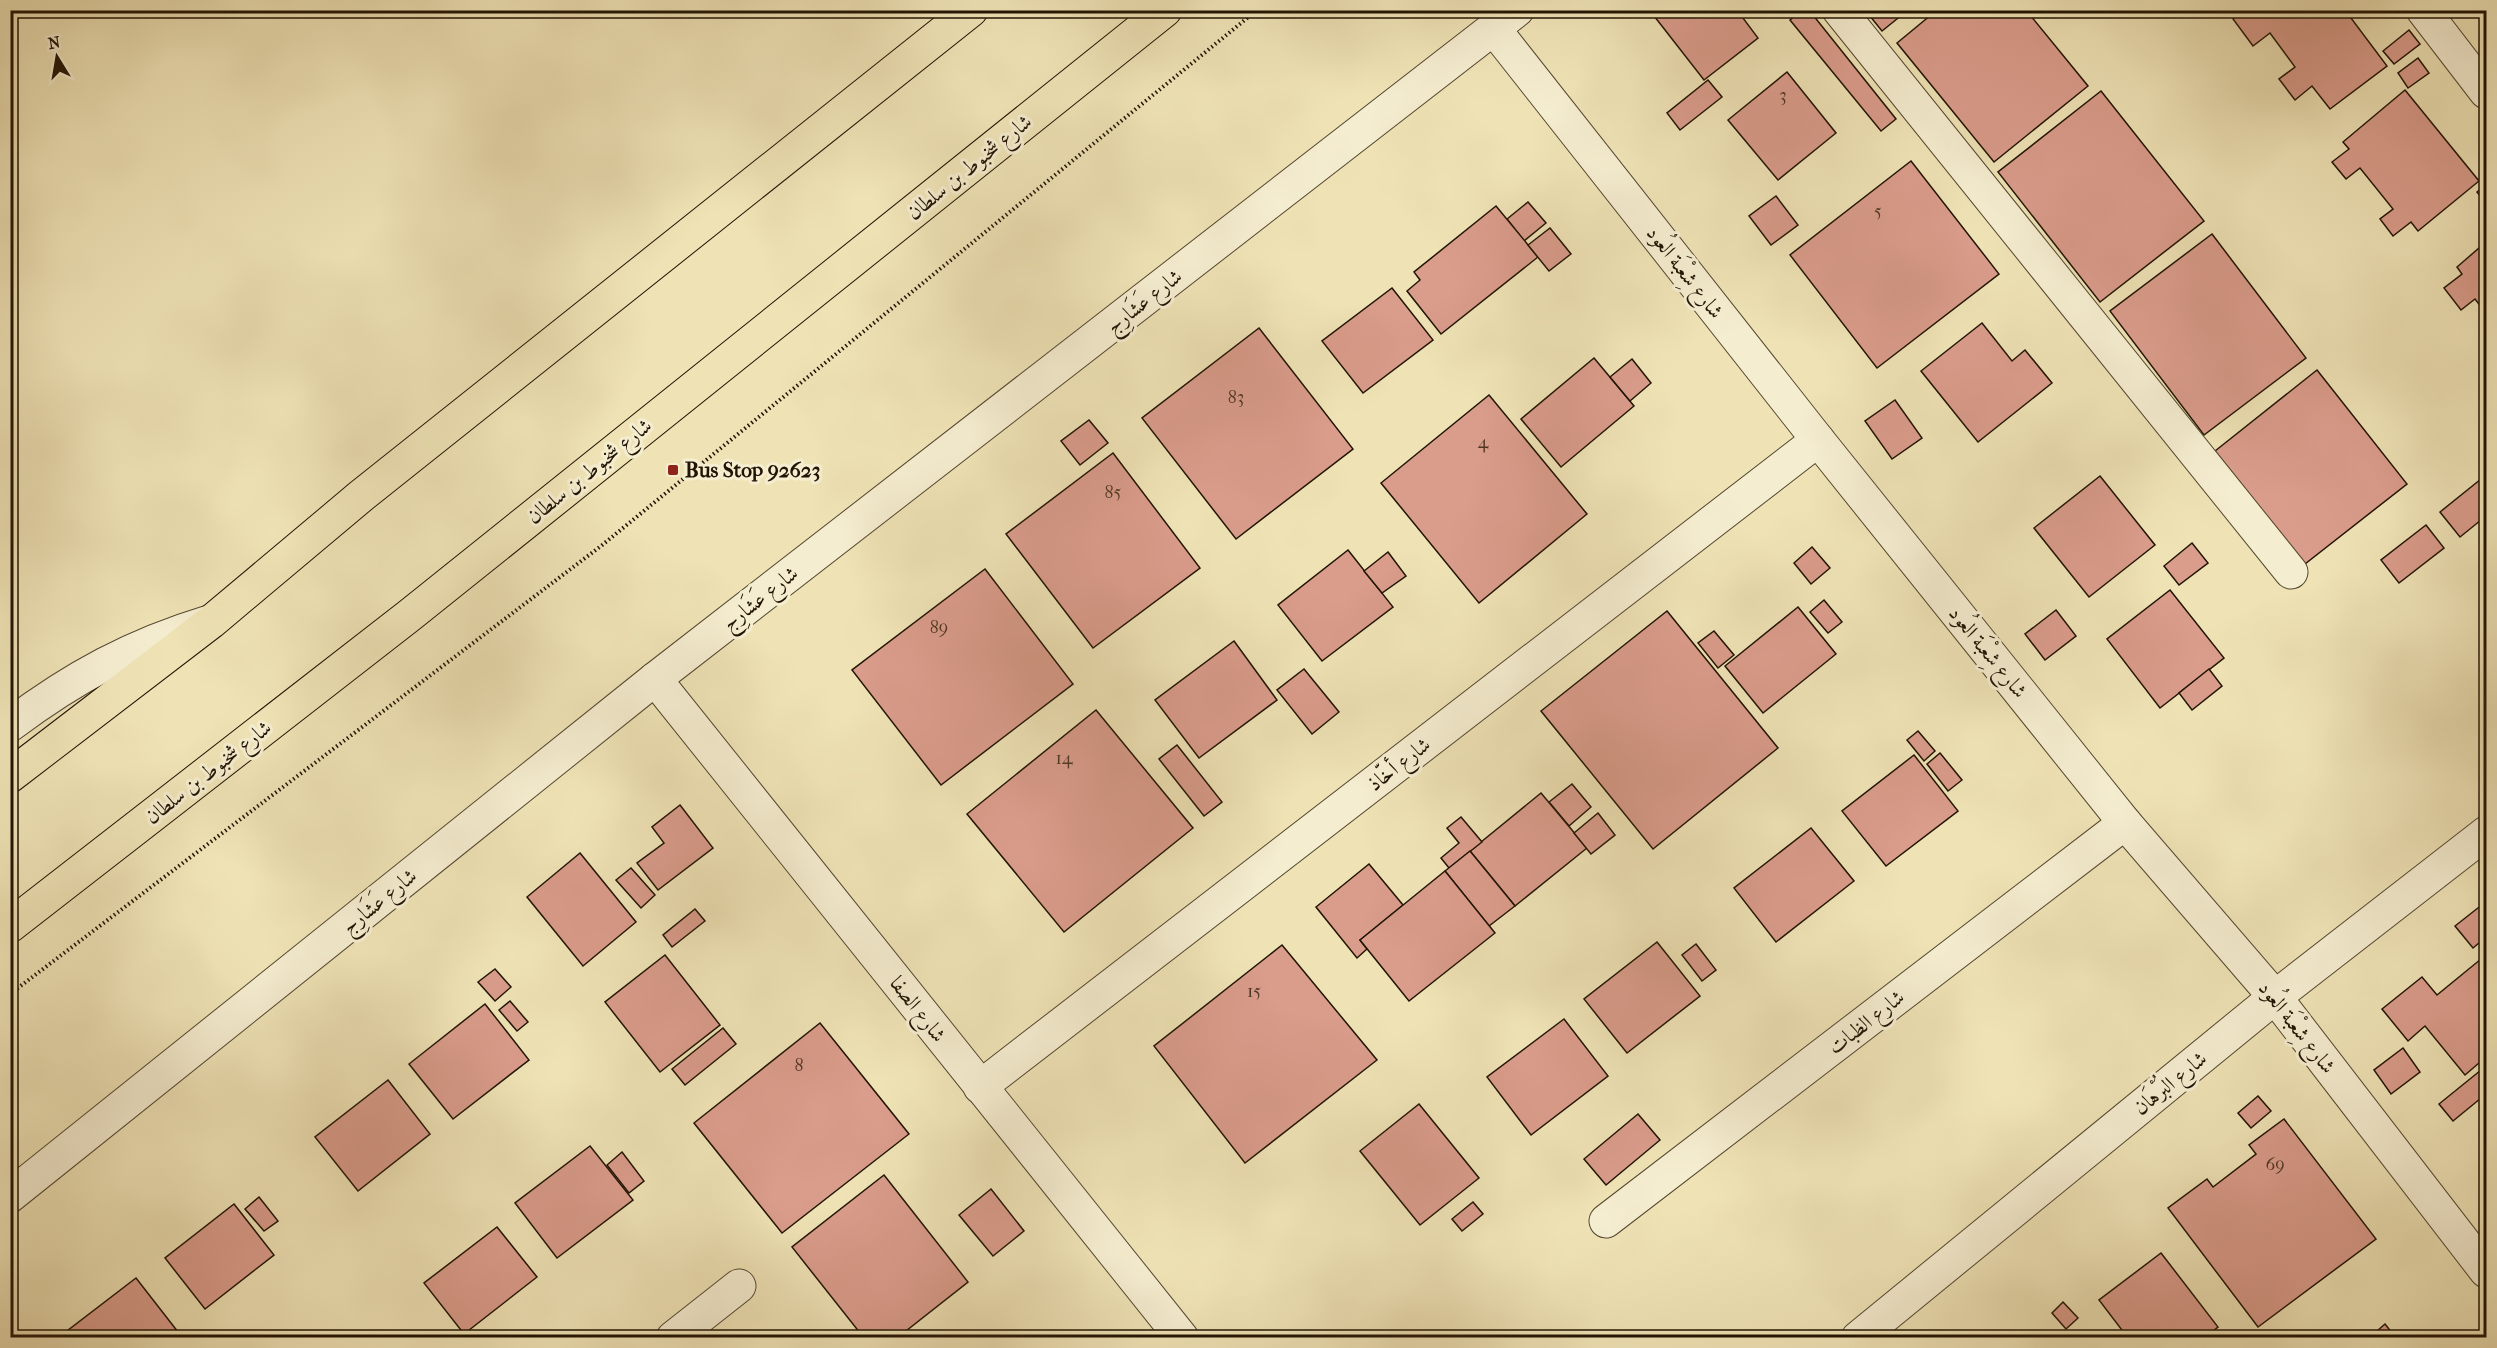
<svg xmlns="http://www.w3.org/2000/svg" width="2497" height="1348" viewBox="0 0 2497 1348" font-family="'IM FELL French Canon',Amiri,serif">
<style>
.building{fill:#da9c8b;stroke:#211403;stroke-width:1.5}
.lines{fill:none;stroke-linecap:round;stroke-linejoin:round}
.minor-casing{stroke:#544830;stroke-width:35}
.major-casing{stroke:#211403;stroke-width:35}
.path{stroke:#211403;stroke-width:4;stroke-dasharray:1.5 3;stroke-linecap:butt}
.minor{stroke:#f5edd0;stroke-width:33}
.major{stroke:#efe3b6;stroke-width:33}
.poi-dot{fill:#8f2418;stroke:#f5edd0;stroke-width:2}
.labels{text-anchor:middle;stroke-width:6;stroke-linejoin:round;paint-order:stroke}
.number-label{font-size:18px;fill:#4f3625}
.street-label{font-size:21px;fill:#211403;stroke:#f5edd0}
.poi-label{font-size:21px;font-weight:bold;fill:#211403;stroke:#f5edd0;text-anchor:start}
</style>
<rect width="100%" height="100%" fill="#efe3b6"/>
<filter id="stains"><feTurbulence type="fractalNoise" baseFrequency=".00333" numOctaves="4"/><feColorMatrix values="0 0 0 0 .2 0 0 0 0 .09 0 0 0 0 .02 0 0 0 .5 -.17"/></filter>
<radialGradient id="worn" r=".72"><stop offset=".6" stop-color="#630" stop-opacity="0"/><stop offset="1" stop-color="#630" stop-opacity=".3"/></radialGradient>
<!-- building -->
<g class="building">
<polygon points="1653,10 1737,10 1758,38 1704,80 1651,12"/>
<polygon points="1802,10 1809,10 1896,119 1881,131 1790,20"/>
<polygon points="1865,10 1908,10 1882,31"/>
<polygon points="1937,10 2026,10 2088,86 1994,162 1897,43"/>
<polygon points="2245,10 2345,10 2387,66 2330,109 2312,86 2295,100 2279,79 2295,67 2270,33 2253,46 2233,19"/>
<polygon points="2409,30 2420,44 2394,64 2383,51"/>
<polygon points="2418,58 2429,73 2408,88 2398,73"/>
<polygon points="1787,72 1836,133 1778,180 1728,120"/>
<polygon points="1708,80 1722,97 1680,130 1667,113"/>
<polygon points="2405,90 2479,181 2418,231 2411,222 2393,236 2380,219 2393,209 2360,168 2346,179 2332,162 2349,149 2343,142"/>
<polygon points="2101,91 2204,221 2100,302 1998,172"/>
<polygon points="1911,161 1999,274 1877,368 1790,255"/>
<polygon points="2486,184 2486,203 2477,192"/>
<polygon points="1776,196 1798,225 1771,245 1749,216"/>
<polygon points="1528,202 1546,223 1524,241 1507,219"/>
<polygon points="1496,206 1538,257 1441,334 1407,291 1420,280 1414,272"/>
<polygon points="1550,228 1571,254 1549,271 1528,245"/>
<polygon points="2212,234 2306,358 2204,435 2110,311"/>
<polygon points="2486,242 2486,313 2475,299 2461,310 2444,288 2462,274 2457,267"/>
<polygon points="1392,288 1433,340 1363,393 1322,341"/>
<polygon points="1982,323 2012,361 2025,350 2052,383 1978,442 1921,371"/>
<polygon points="1259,328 1353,449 1236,539 1142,418"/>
<polygon points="1594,358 1634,406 1561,467 1521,419"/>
<polygon points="1632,359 1651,383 1630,401 1610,377"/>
<polygon points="2317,370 2407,484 2305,564 2215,451"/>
<polygon points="1489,395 1587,514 1479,603 1381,483"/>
<polygon points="1895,400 1922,438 1892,459 1865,421"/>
<polygon points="1089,420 1108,443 1080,465 1061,441"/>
<polygon points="1113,453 1200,568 1093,648 1006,534"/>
<polygon points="2486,475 2486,516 2460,537 2440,512"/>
<polygon points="2100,476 2155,545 2089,597 2034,528"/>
<polygon points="2426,525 2444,548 2399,583 2381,560"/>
<polygon points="2192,543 2208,563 2179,585 2164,566"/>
<polygon points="1812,547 1830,568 1811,584 1794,563"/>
<polygon points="1348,550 1393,607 1322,661 1278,605"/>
<polygon points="1388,552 1406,576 1382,593 1364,571"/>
<polygon points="985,569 1073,684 941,785 852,670"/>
<polygon points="2170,590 2224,658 2160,708 2107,639"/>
<polygon points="1824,600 1842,622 1828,633 1810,612"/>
<polygon points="1798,607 1836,654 1763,713 1725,666"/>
<polygon points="2056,610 2076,636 2045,660 2025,634"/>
<polygon points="1667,611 1778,748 1653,849 1541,711"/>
<polygon points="1714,631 1734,655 1718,668 1698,643"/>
<polygon points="1234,641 1277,700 1199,758 1155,700"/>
<polygon points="1304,669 1339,712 1312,734 1277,690"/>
<polygon points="2209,669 2222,686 2192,710 2179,693"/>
<polygon points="1096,710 1193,828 1064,932 967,814"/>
<polygon points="1918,731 1935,751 1924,761 1907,740"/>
<polygon points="1177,745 1222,802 1204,816 1159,759"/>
<polygon points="1940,753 1962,780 1948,791 1927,764"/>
<polygon points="1914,755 1958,811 1886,866 1842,811"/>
<polygon points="1572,784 1591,807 1569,826 1549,802"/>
<polygon points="1541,793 1587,848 1515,906 1470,851"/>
<polygon points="680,805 713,848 658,890 637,863 664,843 652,827"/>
<polygon points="1598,813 1615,835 1591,854 1574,833"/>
<polygon points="1461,817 1482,842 1449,868 1441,858 1459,843 1447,828"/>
<polygon points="1811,828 1854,881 1776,942 1734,888"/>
<polygon points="1470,851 1515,906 1489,926 1445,871"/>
<polygon points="580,853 636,922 583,966 527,897"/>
<polygon points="1369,864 1403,905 1360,940 1367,949 1357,958 1316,907"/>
<polygon points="631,868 655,895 641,908 616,880"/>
<polygon points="1445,871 1495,933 1409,1001 1360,940"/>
<polygon points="2483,904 2486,908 2486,937 2473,948 2455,926"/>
<polygon points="695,909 705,921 672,947 663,935"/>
<polygon points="1657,942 1700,996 1627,1053 1584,999"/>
<polygon points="1696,944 1716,970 1702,981 1682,955"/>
<polygon points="1282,945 1377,1060 1245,1163 1154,1046"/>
<polygon points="665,955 720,1025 660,1072 605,1002"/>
<polygon points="2481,959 2486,966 2486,1057 2465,1075 2425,1026 2408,1041 2382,1009 2422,977 2437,995"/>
<polygon points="495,969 511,987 495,1001 478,982"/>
<polygon points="510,1001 528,1022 517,1031 499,1010"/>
<polygon points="485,1004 529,1060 453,1119 409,1064"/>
<polygon points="1564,1019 1608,1076 1531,1135 1487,1077"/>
<polygon points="820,1023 909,1134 782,1233 694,1123"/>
<polygon points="723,1028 736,1044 685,1085 672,1069"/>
<polygon points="2403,1048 2420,1072 2391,1094 2374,1070"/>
<polygon points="2486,1066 2486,1094 2453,1121 2439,1104"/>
<polygon points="388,1080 430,1134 358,1191 315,1137"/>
<polygon points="2258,1096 2271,1111 2251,1128 2238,1113"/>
<polygon points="1419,1104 1479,1178 1420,1225 1360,1151"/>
<polygon points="1638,1114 1660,1140 1606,1185 1584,1159"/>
<polygon points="2284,1119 2376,1239 2258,1327 2168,1208 2207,1179 2213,1187 2256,1154 2249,1145"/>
<polygon points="590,1146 633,1200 557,1258 515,1203"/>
<polygon points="622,1152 644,1181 629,1193 607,1165"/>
<polygon points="884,1175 968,1282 897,1338 864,1338 792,1247"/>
<polygon points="991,1189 1024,1231 993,1256 959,1215"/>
<polygon points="259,1197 278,1221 264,1231 245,1209"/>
<polygon points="1473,1202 1483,1214 1462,1231 1452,1219"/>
<polygon points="234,1204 274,1255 205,1309 165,1258"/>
<polygon points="497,1227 537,1277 464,1334 424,1283"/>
<polygon points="2161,1253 2218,1327 2204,1338 2128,1338 2099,1300"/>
<polygon points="136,1278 178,1332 171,1338 72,1338 67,1331"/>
<polygon points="2063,1302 2078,1318 2066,1329 2052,1313"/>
<polygon points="2385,1324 2396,1338 2369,1338"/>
</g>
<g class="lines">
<!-- minor casing -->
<g class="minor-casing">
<g id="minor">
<polyline points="1839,10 2291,572"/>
<polyline points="2423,10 2486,92"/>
<polyline points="1494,29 1818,440 2125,823 2275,997 2486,1271"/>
<polyline points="655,679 1182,1338"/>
<path d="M10 725C74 677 133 645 209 622"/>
<polyline points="980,1087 1818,440"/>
<polyline points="10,1196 655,679 1517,10"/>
<polyline points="1606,1221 2125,823"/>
<polyline points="673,1338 739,1286"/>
<polyline points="1858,1338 2275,997 2486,833"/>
</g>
</g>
<!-- major casing -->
<g class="major-casing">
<g id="major">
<polyline points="10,776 211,622 361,496 971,10"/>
<polyline points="10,926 410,615 1165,10"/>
</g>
</g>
<!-- path -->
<polyline class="path" points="10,994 601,546 1257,10"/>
<!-- minor -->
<use href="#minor" class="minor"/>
<!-- major -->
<use href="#major" class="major"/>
</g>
<!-- markers -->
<rect class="poi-dot" x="667" y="464" width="12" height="12" rx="3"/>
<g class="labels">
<!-- number labels -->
<g class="number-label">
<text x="1783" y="101">3</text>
<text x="1878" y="217">5</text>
<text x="1236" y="403">83</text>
<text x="1483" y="448">4</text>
<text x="1113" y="498">85</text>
<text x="939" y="633">89</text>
<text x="1064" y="764">14</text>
<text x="1254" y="997">15</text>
<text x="799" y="1071">8</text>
<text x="2275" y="1170">69</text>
</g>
<!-- street labels -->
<g class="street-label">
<text transform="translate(969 167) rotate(-39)" y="7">شارع شخبوط بن سلطان</text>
<text transform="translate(1685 272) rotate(52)" y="7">شارع شِعْبَة العُود</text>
<text transform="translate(1144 301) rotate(-38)" y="7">شارع عَشَارِج</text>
<text transform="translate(589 471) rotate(-39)" y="7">شارع شخبوط بن سلطان</text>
<text transform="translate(760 598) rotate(-38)" y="7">شارع عَشَارِج</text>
<text transform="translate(1988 652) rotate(51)" y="7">شارع شِعْبَة العُود</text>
<text transform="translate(1399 764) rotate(-38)" y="7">شارع أخّاذ</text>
<text transform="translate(208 772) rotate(-38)" y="7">شارع شخبوط بن سلطان</text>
<text transform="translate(379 901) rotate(-39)" y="7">شارع عَشَارِج</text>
<text transform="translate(918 1009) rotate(52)" y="7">شارع الصفا</text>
<text transform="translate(1866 1022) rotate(-38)" y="7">شارع الظبات</text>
<text transform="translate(2297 1027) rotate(52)" y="7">شارع شِعْبَة العُود</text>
<text transform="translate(2170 1083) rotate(-39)" y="7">شارع البُرْهَان</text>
</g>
<!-- poi labels -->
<g class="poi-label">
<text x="685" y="477">Bus Stop 92623</text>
</g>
</g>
<!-- margin -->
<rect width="2497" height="1348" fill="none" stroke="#efe3b6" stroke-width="36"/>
<rect x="12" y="12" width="2473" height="1324" fill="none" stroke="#211403" stroke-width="3"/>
<rect x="18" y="18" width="2461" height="1312" fill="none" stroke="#211403" stroke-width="1.5"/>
<!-- north arrow -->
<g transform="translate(57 57) rotate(349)" stroke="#f5edd0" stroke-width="4.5" paint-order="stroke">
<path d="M0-4.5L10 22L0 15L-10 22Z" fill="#211403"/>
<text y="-9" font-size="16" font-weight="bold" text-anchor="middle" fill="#211403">N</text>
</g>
<rect width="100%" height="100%" filter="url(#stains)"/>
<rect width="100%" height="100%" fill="url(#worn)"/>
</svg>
